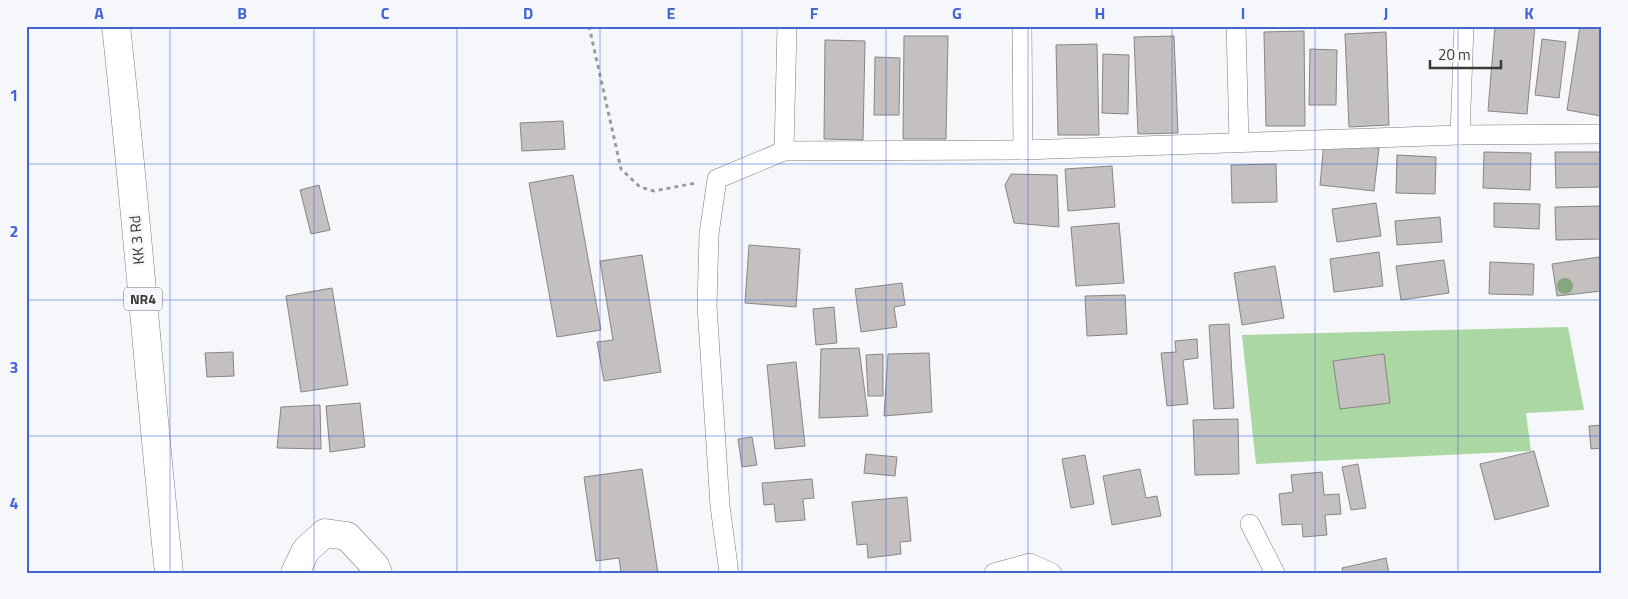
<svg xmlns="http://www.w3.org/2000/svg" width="1628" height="599" viewBox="0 0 1628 599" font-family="'Titillium Web',sans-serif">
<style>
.green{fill:#abd7a2}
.building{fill:#c3c0bf;stroke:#888584}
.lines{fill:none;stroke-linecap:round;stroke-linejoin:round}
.minor-casing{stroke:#7b7c7e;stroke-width:20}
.secondary-casing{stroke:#7b7c7e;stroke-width:29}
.trunk-casing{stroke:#7b7c7e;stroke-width:29}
.path{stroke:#9b9b9d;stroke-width:3;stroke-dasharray:4 4;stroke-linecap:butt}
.minor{stroke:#fff;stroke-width:19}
.secondary{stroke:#fff;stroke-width:28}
.trunk{stroke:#fff;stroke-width:28}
.tree{fill:#86a680}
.grid{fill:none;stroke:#4164d7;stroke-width:1;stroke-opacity:0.55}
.labels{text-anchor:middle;stroke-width:4.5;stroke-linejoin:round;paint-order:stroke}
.shield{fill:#f6f7fa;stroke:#727374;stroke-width:1}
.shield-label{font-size:14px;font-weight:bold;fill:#3a3a3b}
.street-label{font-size:15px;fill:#3a3a3b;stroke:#f6f7fa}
.neatline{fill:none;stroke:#4164d7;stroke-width:2}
.grid-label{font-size:16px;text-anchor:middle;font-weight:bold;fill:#4164d7}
</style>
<rect width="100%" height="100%" fill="#f6f7fa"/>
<!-- green -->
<polygon class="green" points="1568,327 1584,410 1526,413 1531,451 1256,464 1242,335"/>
<!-- building -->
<g class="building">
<polygon points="1495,26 1535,26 1527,114 1488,111"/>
<polygon points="1580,26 1602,29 1601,116 1567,110"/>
<polygon points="1304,31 1305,126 1266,126 1264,32"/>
<polygon points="1386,32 1389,125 1349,127 1345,34"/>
<polygon points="904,36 948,36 946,139 903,139"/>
<polygon points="1174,36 1178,133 1138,134 1134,37"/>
<polygon points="1542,39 1566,42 1559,98 1535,95"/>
<polygon points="825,40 865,41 863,140 824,139"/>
<polygon points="1097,44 1099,135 1058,135 1056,45"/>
<polygon points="1310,49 1337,50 1336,105 1309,105"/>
<polygon points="1103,54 1129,55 1128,114 1102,113"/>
<polygon points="875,57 900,58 899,115 874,115"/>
<polygon points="563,121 565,149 522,151 520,123"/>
<polygon points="1324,142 1379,148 1374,191 1320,185"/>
<polygon points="1484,152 1531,153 1530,190 1483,188"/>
<polygon points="1555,152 1602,152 1602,187 1556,188"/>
<polygon points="1397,155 1436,157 1435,194 1396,193"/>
<polygon points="1276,164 1277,202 1232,203 1231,165"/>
<polygon points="1112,166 1115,207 1068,211 1065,169"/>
<polygon points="1011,174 1057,175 1059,227 1014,223 1005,185"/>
<polygon points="573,175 601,330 557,337 529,183"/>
<polygon points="319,185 330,230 311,234 300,190"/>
<polygon points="1376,203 1381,236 1337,242 1332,209"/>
<polygon points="1494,203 1540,204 1539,229 1494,227"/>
<polygon points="1602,206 1602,239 1556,240 1555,207"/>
<polygon points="1440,217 1442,242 1397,245 1395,221"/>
<polygon points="1119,223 1124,283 1076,286 1071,227"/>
<polygon points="749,245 800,249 796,307 745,303"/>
<polygon points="1379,252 1383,286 1334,292 1330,259"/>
<polygon points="642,255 661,372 604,381 597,342 613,340 600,261"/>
<polygon points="1599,257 1602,291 1557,296 1552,264"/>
<polygon points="1444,260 1449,293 1401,300 1396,266"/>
<polygon points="1490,262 1534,264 1533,295 1489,294"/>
<polygon points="1275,266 1284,318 1242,325 1234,273"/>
<polygon points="902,283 905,305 894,307 897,327 861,332 855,289"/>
<polygon points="332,288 348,385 301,392 286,296"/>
<polygon points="1125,295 1127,334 1087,336 1085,296"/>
<polygon points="834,307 837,343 816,345 813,309"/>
<polygon points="1229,324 1234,408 1214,409 1209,325"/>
<polygon points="1197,339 1198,358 1183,360 1188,404 1167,406 1161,353 1176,352 1175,341"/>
<polygon points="859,348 868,416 819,418 821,349"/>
<polygon points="233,352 234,376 207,377 205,353"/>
<polygon points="929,353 932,412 884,416 888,354"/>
<polygon points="883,354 883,396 868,396 866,355"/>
<polygon points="1384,354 1390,403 1340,409 1333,361"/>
<polygon points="796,362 805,446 775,449 767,365"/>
<polygon points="360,403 365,447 330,452 326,406"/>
<polygon points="320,405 321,449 277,448 281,407"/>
<polygon points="1238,419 1239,474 1195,475 1193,420"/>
<polygon points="1602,425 1602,448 1591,449 1589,426"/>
<polygon points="752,437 757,465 742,467 738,439"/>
<polygon points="1534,451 1549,506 1495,520 1480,464"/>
<polygon points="866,454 897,457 895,476 864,473"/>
<polygon points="1085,455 1094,504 1071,508 1062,459"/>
<polygon points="1358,464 1366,508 1351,510 1342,467"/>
<polygon points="642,469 658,573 621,573 619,558 596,561 584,477"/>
<polygon points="1140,469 1146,498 1157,496 1161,516 1112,525 1103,476"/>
<polygon points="1322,472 1324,495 1339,494 1341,514 1325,515 1327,535 1303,537 1302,524 1282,525 1279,494 1293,492 1291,475"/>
<polygon points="812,479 814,498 803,499 805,520 776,522 774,504 764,505 762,483"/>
<polygon points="907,497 911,541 900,542 901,554 868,558 867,544 857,545 852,502"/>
<polygon points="1386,558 1389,573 1343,573 1342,568"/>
</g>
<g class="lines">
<!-- minor casing -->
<g class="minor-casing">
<g id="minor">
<polyline points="1022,26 1023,150"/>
<polyline points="1236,26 1239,141"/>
<polyline points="1460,135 1464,26"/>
<polyline points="784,151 787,26"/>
<polyline points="1250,524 1275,573"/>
<polyline points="729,573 720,506 707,306 709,234 717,179 784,151 1023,150 1460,135 1602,134"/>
<polyline points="994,573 1030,563 1052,573"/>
</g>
</g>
<!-- secondary casing -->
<g class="secondary-casing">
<polyline id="secondary" points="295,573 306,550 325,533 347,536 375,566 378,573"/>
</g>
<!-- trunk casing -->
<g class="trunk-casing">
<path id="trunk" d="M116 26C136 208 150 391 169 573"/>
</g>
<!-- path -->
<polyline class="path" points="589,26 621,169 640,187 654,191 696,183"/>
<!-- minor -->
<use href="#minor" class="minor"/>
<!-- secondary -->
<use href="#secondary" class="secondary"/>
<!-- trunk -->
<use href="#trunk" class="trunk"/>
</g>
<!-- trees -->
<circle class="tree" cx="1565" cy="286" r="8"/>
<!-- grid -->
<path class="grid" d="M170 26V573M314 26V573M457 26V573M600 26V573M742 26V573M886 26V573M1028 26V573M1172 26V573M1315 26V573M1458 26V573M26 164H1602M26 300H1602M26 436H1602"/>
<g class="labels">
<!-- shield labels -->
<rect class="shield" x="124" y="287.5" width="38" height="23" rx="4"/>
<g class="shield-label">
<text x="143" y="304">NR4</text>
</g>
<!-- street labels -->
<g class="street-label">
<text transform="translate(137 240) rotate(-95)" y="5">KK 3 Rd</text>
</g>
</g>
<!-- border -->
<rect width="1628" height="599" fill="none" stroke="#f6f7fa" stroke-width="55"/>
<!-- scale -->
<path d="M1430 60v8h71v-8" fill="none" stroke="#3a3a3b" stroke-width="2.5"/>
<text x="1438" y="60" font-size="15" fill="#3a3a3b" stroke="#f6f7fa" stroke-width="4" paint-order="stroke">20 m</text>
<rect x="28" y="28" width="1572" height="544" class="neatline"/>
<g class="grid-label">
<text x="99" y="19">A</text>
<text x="242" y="19">B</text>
<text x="385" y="19">C</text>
<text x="528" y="19">D</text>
<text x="671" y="19">E</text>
<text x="814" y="19">F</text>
<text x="957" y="19">G</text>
<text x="1100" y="19">H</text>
<text x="1243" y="19">I</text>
<text x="1386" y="19">J</text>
<text x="1529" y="19">K</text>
<text x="14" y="101">1</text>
<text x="14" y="237">2</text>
<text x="14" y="373">3</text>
<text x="14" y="509">4</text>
</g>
</svg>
